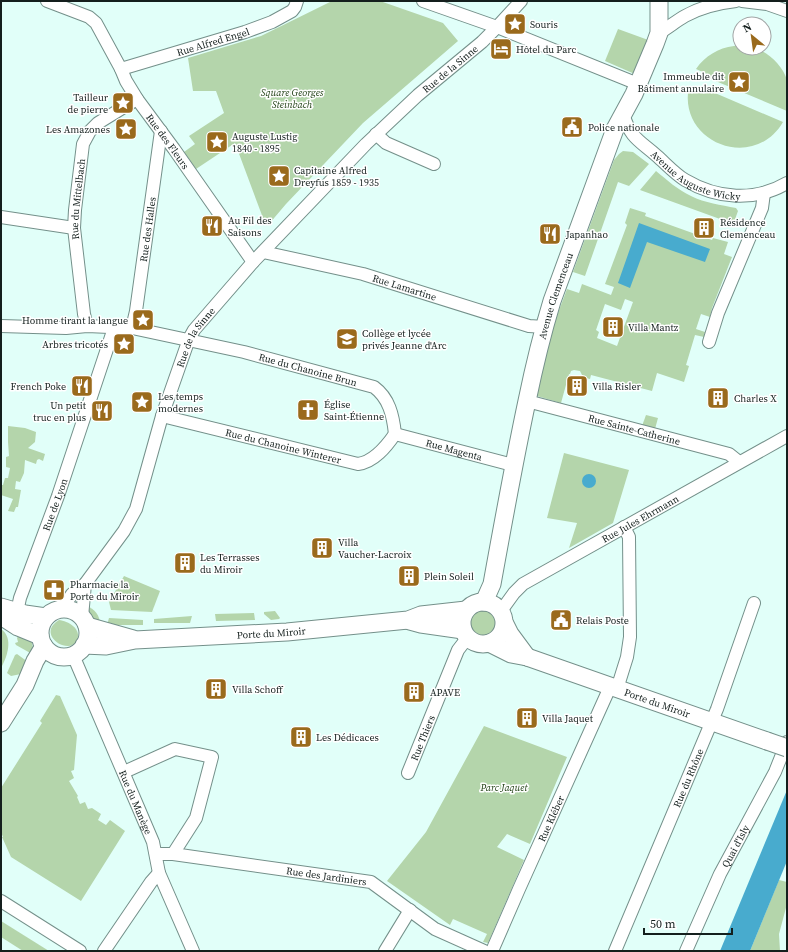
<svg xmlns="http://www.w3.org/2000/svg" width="788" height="952" viewBox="0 0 788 952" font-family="'Source Serif 4',serif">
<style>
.green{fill:#b4d5ab;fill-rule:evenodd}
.water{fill:#48abce}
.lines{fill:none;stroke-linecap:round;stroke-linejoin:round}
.street-casing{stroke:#74908a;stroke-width:14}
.secondary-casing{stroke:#74908a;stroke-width:19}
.street{stroke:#fff;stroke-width:12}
.secondary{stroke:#fff;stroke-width:17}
.secondary-bridge-casing{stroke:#74908a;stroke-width:19;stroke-linecap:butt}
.secondary-bridge{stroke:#fff;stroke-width:17}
.labels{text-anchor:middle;stroke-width:3;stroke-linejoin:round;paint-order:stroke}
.poi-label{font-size:10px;fill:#141f1d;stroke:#fff;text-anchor:start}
.street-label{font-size:10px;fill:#141f1d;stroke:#fff}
.park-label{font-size:10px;font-style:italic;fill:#1a3b0e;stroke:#fff}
</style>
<rect width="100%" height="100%" fill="#e1fff9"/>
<!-- green -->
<g class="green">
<polygon points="332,1 380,1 443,23 458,41 363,123 286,204 269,224 263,218 235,143 196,169 184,152 195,144 189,136 224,113 216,91 193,91 188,58 261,36"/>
<polygon points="618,29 651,41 637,75 605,61"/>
<path d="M734 46H740V48C744 48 749 47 753 48 767 50 783 66 787 80 788 89 787 102 787 111L706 77 707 74 696 69C705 56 718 48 734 46Z"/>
<path d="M689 86 700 90 701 87 783 122C754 172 677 143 689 86Z"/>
<polygon points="623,151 633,152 649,164 629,186 618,182 585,276 573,272 614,160 619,154"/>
<path d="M656 171C667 180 678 190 691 196 705 203 721 205 736 208L738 211 734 222 731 223 640 190Z"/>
<path d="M630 208 646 213 645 216 712 240 713 238 728 242 724 254 732 257 712 308 710 317 701 314 696 329 705 332 704 337 695 335 686 365 689 366 684 382 657 373 652 391 591 375 590 379 581 377 582 375 580 371 574 370 571 371 570 374H569L561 403 537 396 552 329 567 289 579 293 582 284 611 295 614 287 605 284 627 225 625 223ZM625 299 633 302 617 346 597 338 599 332 596 330 605 304 621 310Z"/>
<polygon points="646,415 658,418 655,429 642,426"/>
<polygon points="8,426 25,428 36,432 35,442 28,448 45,454 43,461 39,459 37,460 36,464 25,460 24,473 20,482 16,481 15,489 21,490 18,507 16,507 14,512 8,511 13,499 1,495 2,485 3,485 5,478 8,478 10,468 6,467 6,457 9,456 8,442"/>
<polygon points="564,453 629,470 613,523 569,548 577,523 547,518"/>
<polygon points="124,576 160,591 152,612 111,610 109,602"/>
<circle cx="483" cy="623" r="20"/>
<path d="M86 606C95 609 100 615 100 625L90 617Z"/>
<polygon points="275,611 280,618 279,619 271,620 264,614 264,612"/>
<polygon points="254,613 255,620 216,621 215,614"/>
<polygon points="192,616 190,623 154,623 154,619"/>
<polygon points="109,618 143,620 143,625 107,625"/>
<path d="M59 620C68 621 82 629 77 640 69 657 35 634 59 620Z"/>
<path d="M1 629C14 638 7 657 1 668Z"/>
<polygon points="20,633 31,639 33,648 32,654 16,645 15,643 18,642 17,638"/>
<polygon points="17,654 28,662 21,674 11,676 7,673 15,655"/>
<polygon points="56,695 60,696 77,735 74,770 71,771 74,778 69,781 78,796 77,797 80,804 85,802 88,809 92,808 101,814 98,820 106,825 110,820 125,831 81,901 11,857 2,837 3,837 1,832 1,788 42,723 40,721"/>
<polygon points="484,726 567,757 530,844 507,834 497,847 524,860 488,943 483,942 487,934 453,919 450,925 387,881 426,832"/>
<polygon points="779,880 787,882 787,904 779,934 780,951 750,951"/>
<polygon points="1,921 49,951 23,951 1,937"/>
</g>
<!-- water -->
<g class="water">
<polygon points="639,223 710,249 705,262 647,242 630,288 618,283"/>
<circle cx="589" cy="481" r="7"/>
<polygon points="787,790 787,861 750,951 720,951"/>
</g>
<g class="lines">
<!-- street casing -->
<g class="street-casing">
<g id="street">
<path id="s1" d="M47 1 89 17 96 23 121 69 126 81 137 99 174 149 253 262"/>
<polyline points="423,1 497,27 638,84"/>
<polyline points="742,1 767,4 787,11"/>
<path d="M659 33C668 28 676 21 685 16 701 7 718 3 736 1"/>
<path id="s2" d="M121 69 245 32 272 22 292 11 295 7 297 1"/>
<path id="s3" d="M623 114C631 139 639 140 657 156 666 164 675 174 685 180 717 199 755 202 787 183"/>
<polyline points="376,134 386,143 434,164"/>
<polyline points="1,217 74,228"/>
<path id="s4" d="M263 252 363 274 529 326 544 327"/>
<path id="s5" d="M1 326 66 328 87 326 132 328 244 352 374 387C389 398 393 415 395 434"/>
<path id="s6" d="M87 326 84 314 74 228 75 210 83 144 90 131 98 123 137 99"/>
<path id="s7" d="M132 328 136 311 161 131"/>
<polyline points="709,342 718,313 762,208 764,193"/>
<path id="s8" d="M527 401 729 454 739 462"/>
<path id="s9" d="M162 416 358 464C374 462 386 447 395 434"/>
<path id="s10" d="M395 434 513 465"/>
<path id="s11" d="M62 609 72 594 85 584 124 531 136 509 162 416 189 339 194 330 253 262 366 144 418 95 482 42 497 27 521 1"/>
<path id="s12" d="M501 611 514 593 523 584 787 436"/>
<path id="s13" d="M17 612 20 598 58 496 114 328"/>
<polyline points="82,617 85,584"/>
<path id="s14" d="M73 655 153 842 159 873 193 951"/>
<polyline points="617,689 627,657 630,637 629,537 624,527"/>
<polyline points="124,772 175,749 212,757 196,818 173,854"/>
<path id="s15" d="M408 773 458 650 468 637"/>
<path id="s16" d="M156 854H173L371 882 435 929 484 951"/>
<polyline points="1,901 80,951"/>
<polyline points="104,951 151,882 159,873"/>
<polyline points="385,951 410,910"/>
<path id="s17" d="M492 951 519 889 610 687"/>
<path id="s18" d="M615 951 717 709 754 603"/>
<path id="s19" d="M686 951 720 874 775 772 787 742"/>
</g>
</g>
<!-- secondary casing -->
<g class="secondary-casing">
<g id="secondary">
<circle cx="483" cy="623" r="21"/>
<path id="s20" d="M484 602 492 584C503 523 514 462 527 401 534 367 542 334 552 301L615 129 634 94 655 44 659 33V1"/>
<polyline points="1,607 25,614 46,617"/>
<circle cx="64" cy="633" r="24"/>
<polyline points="1,616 18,627 40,636"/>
<polyline points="410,621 421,624 463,630"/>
<polyline points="505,624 510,634 527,657"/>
<polyline points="87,626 133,639"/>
<path id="s21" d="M489 643 511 654 527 657 767 741"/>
<path id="s22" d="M84 645 106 646 135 640 287 632 408 620 421 615 466 610"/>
<polyline points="1,723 25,685 35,661 44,646"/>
</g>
</g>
<!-- street -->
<use href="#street" class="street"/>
<!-- secondary -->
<use href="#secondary" class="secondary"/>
<!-- secondary-bridge casing -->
<g class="secondary-bridge-casing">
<polyline id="secondary-bridge" points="767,741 787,748"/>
</g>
<!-- secondary-bridge -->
<use href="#secondary-bridge" class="secondary-bridge"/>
</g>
<!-- icons -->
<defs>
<g id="sight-square" transform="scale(1.15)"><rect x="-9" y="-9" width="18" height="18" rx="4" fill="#9a6a1c" stroke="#fff"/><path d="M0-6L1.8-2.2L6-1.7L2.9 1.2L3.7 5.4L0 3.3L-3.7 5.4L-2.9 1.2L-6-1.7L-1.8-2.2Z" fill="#fff"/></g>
<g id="hotel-square" transform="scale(1.15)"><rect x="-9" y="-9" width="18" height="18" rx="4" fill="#9a6a1c" stroke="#fff"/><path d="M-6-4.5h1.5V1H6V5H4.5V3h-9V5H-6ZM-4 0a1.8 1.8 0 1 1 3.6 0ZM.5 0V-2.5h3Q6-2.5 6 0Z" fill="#fff"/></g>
<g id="civic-square" transform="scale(1.15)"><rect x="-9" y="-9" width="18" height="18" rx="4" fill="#9a6a1c" stroke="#fff"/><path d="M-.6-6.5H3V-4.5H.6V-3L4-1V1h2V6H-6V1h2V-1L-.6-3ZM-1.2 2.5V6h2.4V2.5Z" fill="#fff"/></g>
<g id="restaurant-square" transform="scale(1.15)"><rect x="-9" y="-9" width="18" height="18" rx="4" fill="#9a6a1c" stroke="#fff"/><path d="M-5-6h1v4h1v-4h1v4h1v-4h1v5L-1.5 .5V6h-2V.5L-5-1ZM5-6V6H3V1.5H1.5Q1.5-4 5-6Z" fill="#fff"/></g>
<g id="building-square" transform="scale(1.15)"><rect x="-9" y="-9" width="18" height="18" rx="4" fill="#9a6a1c" stroke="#fff"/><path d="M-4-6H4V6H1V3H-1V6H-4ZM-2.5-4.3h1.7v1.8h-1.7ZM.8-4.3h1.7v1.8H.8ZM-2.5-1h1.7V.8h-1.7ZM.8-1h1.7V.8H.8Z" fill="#fff"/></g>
<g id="school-square" transform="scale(1.15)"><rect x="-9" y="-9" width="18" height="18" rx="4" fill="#9a6a1c" stroke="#fff"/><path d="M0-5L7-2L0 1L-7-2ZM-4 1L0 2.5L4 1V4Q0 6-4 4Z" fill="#fff"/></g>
<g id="church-square" transform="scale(1.15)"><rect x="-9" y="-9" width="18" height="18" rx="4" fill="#9a6a1c" stroke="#fff"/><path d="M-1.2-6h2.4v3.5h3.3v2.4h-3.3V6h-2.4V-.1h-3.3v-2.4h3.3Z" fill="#fff"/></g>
<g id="pharmacy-square" transform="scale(1.15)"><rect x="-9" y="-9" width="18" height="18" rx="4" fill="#9a6a1c" stroke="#fff"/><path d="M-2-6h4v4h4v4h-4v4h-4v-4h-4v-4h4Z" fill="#fff"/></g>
</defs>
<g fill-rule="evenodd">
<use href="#sight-square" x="515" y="24"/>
<use href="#hotel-square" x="501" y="49"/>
<use href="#sight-square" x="739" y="82"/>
<use href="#sight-square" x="123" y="103"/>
<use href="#civic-square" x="572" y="127"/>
<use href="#sight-square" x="126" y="129"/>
<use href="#sight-square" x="217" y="142"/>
<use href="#sight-square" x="279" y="176"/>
<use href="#restaurant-square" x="212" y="226"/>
<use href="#building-square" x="704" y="228"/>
<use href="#restaurant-square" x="550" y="234"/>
<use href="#sight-square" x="143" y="320"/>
<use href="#building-square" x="613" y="327"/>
<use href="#school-square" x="347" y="339"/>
<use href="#sight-square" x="124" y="344"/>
<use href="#restaurant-square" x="82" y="386"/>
<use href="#building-square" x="577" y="386"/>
<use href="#building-square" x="718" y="398"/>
<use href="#sight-square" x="142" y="402"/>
<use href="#church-square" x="308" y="410"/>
<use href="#restaurant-square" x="102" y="411"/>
<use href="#building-square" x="322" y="548"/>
<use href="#building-square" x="185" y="563"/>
<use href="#building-square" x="409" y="576"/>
<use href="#pharmacy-square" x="54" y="590"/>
<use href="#civic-square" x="561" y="620"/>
<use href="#building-square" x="216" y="689"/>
<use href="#building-square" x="414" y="692"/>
<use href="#building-square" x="527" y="718"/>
<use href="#building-square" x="301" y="737"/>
</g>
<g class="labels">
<!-- poi labels -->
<g class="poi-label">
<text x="530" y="28">Souris</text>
<text x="516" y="53">Hôtel du Parc</text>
<text x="724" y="80" text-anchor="end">Immeuble dit<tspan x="724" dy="12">Bâtiment annulaire</tspan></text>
<text x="108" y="101" text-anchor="end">Tailleur<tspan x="108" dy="12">de pierre</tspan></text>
<text x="588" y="131">Police nationale</text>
<text x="110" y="133" text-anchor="end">Les Amazones</text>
<text x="232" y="140">Auguste Lustig<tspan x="232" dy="12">1840 - 1895</tspan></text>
<text x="294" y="174">Capitaine Alfred<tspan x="294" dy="12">Dreyfus 1859 - 1935</tspan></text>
<text x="228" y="224">Au Fil des<tspan x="228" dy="12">Saisons</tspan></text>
<text x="720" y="226">Résidence<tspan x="720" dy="12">Clemenceau</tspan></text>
<text x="566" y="238">Japanhao</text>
<text x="128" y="324" text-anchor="end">Homme tirant la langue</text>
<text x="628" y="331">Villa Mantz</text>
<text x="362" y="337">Collège et lycée<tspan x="362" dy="12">privés Jeanne d'Arc</tspan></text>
<text x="108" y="348" text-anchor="end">Arbres tricotés</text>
<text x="66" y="390" text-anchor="end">French Poke</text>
<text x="592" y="390">Villa Risler</text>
<text x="158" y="400">Les temps<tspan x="158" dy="12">modernes</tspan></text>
<text x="734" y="402">Charles X</text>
<text x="324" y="408">Église<tspan x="324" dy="12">Saint-Étienne</tspan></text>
<text x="86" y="409" text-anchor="end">Un petit<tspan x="86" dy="12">truc en plus</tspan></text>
<text x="338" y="546">Villa<tspan x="338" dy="12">Vaucher-Lacroix</tspan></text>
<text x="200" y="561">Les Terrasses<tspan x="200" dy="12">du Miroir</tspan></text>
<text x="424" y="580">Plein Soleil</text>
<text x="70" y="588">Pharmacie la<tspan x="70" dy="12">Porte du Miroir</tspan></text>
<text x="576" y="624">Relais Poste</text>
<text x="232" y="693">Villa Schoff</text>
<text x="430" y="696">APAVE</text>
<text x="542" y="722">Villa Jaquet</text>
<text x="316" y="741">Les Dédicaces</text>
</g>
<!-- street labels -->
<g class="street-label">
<text dy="4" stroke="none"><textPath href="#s2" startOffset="96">Rue Alfred Engel</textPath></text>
<text dy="4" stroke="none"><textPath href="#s11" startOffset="680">Rue de la Sinne</textPath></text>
<text dy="4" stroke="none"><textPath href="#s1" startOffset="193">Rue des Fleurs</textPath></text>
<text dy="4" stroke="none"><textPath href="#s3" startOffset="100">Avenue Auguste Wicky</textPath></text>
<text dy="4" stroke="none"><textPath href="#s6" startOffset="128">Rue du Mittelbach</textPath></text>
<text dy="4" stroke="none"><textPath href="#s7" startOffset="100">Rue des Halles</textPath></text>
<text dy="4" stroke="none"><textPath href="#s4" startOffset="146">Rue Lamartine</textPath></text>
<text dy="4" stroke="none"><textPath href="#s20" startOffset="315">Avenue Clemenceau</textPath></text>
<text dy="4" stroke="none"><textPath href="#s11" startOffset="308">Rue de la Sinne</textPath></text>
<text dy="4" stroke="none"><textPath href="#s5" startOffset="312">Rue du Chanoine Brun</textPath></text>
<text dy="4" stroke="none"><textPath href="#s8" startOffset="111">Rue Sainte-Catherine</textPath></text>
<text dy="4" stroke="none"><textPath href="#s9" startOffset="125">Rue du Chanoine Winterer</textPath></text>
<text dy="4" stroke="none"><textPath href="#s10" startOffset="61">Rue Magenta</textPath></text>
<text dy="4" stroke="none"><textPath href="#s13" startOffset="114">Rue de Lyon</textPath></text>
<text dy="4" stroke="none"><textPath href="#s12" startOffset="169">Rue Jules Ehrmann</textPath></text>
<text dy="4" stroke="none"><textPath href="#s22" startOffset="188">Porte du Miroir</textPath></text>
<text dy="4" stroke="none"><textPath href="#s21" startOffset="179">Porte du Miroir</textPath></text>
<text dy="4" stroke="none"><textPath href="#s15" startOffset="38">Rue Thiers</textPath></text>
<text dy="4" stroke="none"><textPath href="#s18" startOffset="188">Rue du Rhône</textPath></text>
<text dy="4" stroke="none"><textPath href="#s14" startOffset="160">Rue du Manège</textPath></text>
<text dy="4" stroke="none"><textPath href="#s17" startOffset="145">Rue Kléber</textPath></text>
<text dy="4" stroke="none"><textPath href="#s19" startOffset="116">Quai d'Isly</textPath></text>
<text dy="4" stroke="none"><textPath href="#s16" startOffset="172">Rue des Jardiniers</textPath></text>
</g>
<!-- park labels -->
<g class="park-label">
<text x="292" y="96">Square Georges<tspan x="292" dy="12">Steinbach</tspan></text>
<text x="504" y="791">Parc Jaquet</text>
</g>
</g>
<!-- border -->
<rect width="788" height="952" fill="none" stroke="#141f1d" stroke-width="4"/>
<!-- north arrow -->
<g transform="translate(752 36) rotate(331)"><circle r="19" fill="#ffffff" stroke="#a1a5a5"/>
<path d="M0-3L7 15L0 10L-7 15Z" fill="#9a6a1c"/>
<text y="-6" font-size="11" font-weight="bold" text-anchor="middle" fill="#141f1d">N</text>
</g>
<!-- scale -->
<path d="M644 928v6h88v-6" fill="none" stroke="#141f1d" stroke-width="2"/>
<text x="650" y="928" font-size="12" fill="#141f1d" stroke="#ffffff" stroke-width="3" paint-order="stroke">50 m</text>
</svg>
